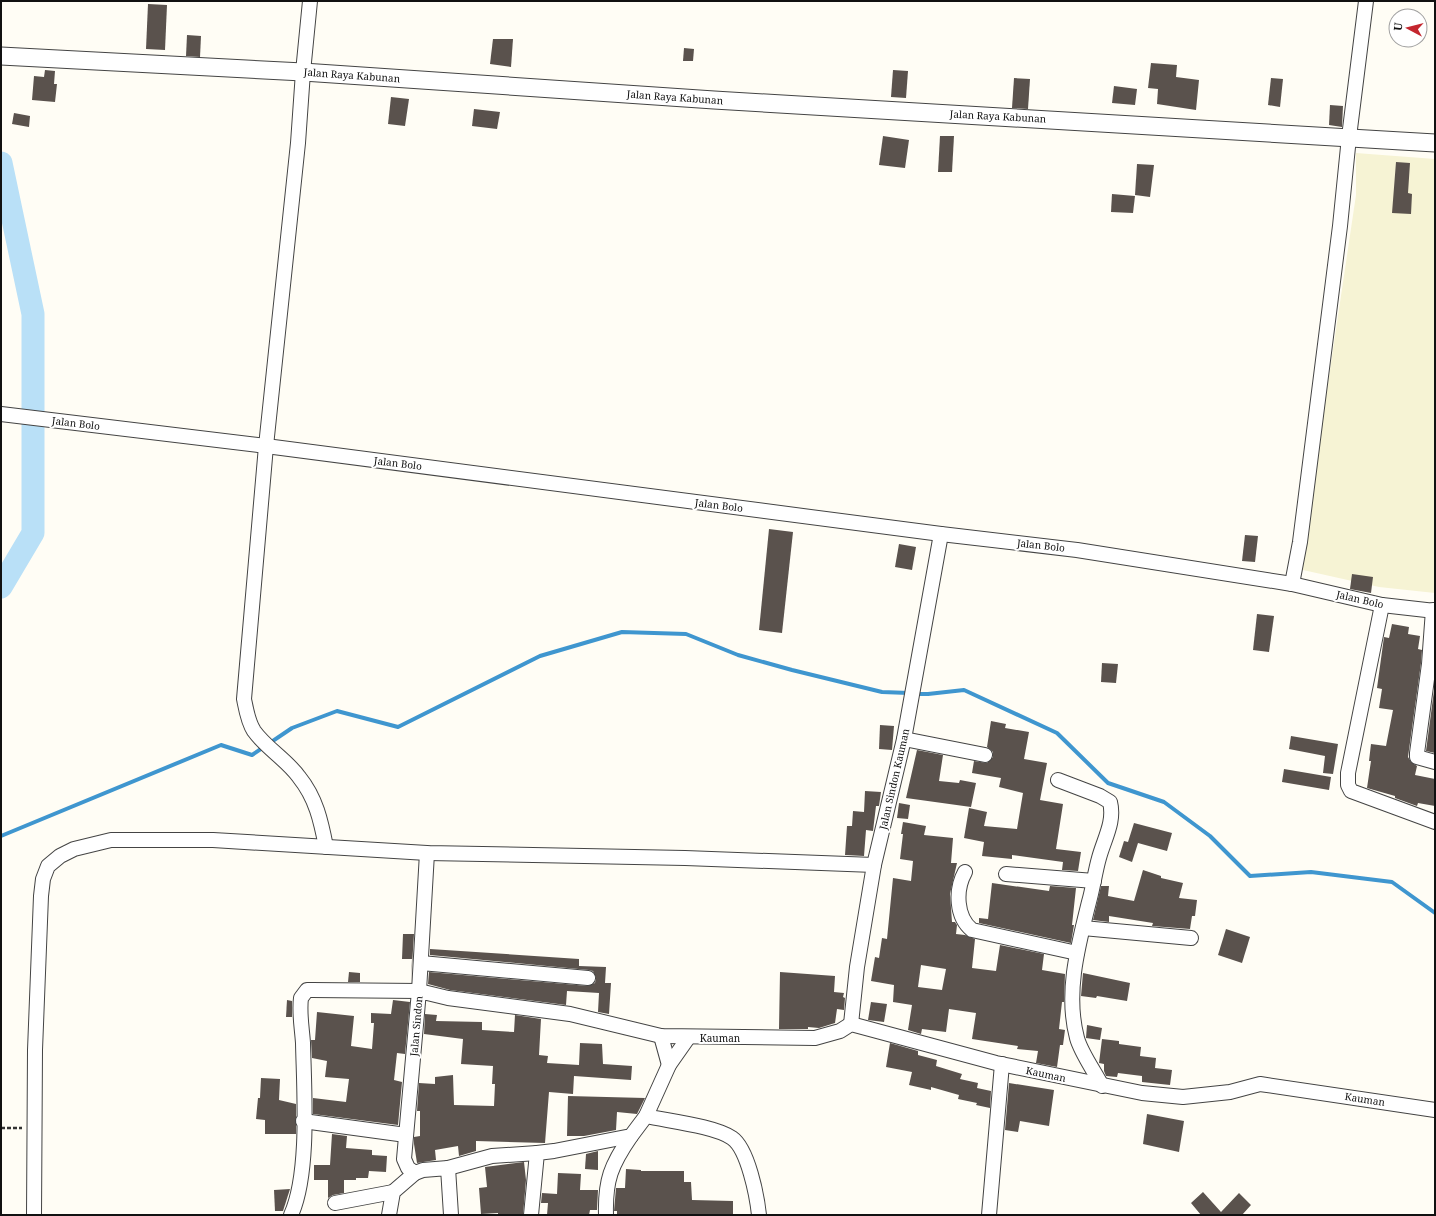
<svg xmlns="http://www.w3.org/2000/svg" width="1436" height="1216" viewBox="0 0 1436 1216" font-family="'Noto Serif',serif">
<style>
.farmland{fill:#f6f3d4}
.lines{fill:none;stroke-linecap:round;stroke-linejoin:round}
.stream{stroke:#3f96cf;stroke-width:4}
.river{stroke:#b9e0f7;stroke-width:23}
.building{fill:#5a524d;fill-rule:evenodd}
.minor-casing{stroke:#444;stroke-width:16}
.tertiary-casing{stroke:#444;stroke-width:19}
.path{stroke:#333;stroke-width:2.5;stroke-dasharray:4 2;stroke-linecap:butt}
.minor{stroke:#fff;stroke-width:14}
.tertiary{stroke:#fff;stroke-width:17}
.labels{text-anchor:middle;stroke-width:4;stroke-linejoin:round;paint-order:stroke}
.street-label{font-size:10px;fill:#111;stroke:#fff}
</style>
<rect width="100%" height="100%" fill="#fffdf5"/>
<!-- farmland -->
<polygon class="farmland" points="1356,153 1435,159 1435,593 1379,587 1303,570 1302,558 1356,195"/>
<g class="lines">
<!-- stream -->
<g class="stream">
<polyline points="916,694 928,694 964,690 1057,733 1108,783 1164,802 1210,836 1250,876 1311,872 1392,882 1435,913"/>
<polyline points="1,836 221,745 252,755 292,728 337,711 398,727 540,656 622,632 686,634 738,655 792,670 882,692 909,693"/>
</g>
<!-- river -->
<polyline class="river" points="1,163 33,314 33,533 1,587"/>
</g>
<!-- building -->
<g class="building">
<polygon points="148,4 167,5 165,50 146,49"/>
<polygon points="187,35 201,36 200,57 186,56"/>
<polygon points="493,39 513,39 511,67 490,64"/>
<polygon points="684,48 694,49 693,61 683,61"/>
<polygon points="1151,63 1177,65 1176,77 1199,80 1196,110 1157,104 1158,89 1148,88"/>
<polygon points="45,70 55,71 54,84 57,84 55,102 32,100 34,76 44,77"/>
<polygon points="893,70 908,71 906,98 891,97"/>
<polygon points="1014,78 1030,79 1028,109 1012,108"/>
<polygon points="1271,78 1283,79 1280,107 1268,105"/>
<polygon points="1114,86 1137,89 1135,105 1112,103"/>
<polygon points="391,97 409,99 405,126 388,124"/>
<polygon points="1330,105 1343,106 1342,127 1329,125"/>
<polygon points="474,109 500,112 497,129 472,126"/>
<polygon points="14,113 30,116 29,127 12,124"/>
<polygon points="883,136 909,140 905,168 879,165"/>
<polygon points="940,136 954,136 952,172 938,172"/>
<polygon points="1396,162 1410,163 1408,193 1412,194 1411,214 1392,213"/>
<polygon points="1137,164 1154,165 1150,197 1135,195"/>
<polygon points="1112,194 1135,196 1133,213 1111,212"/>
<polygon points="769,529 793,532 782,633 759,630"/>
<polygon points="1245,535 1258,536 1255,562 1242,561"/>
<polygon points="899,544 916,547 912,570 895,567"/>
<polygon points="1352,574 1373,577 1371,593 1350,589"/>
<polygon points="1257,614 1274,616 1269,652 1253,650"/>
<polygon points="1392,624 1409,627 1408,634 1420,636 1418,649 1422,650 1421,663 1408,757 1411,762 1417,766 1415,775 1435,779 1435,806 1418,803 1417,806 1395,798 1395,796 1367,788 1371,761 1369,761 1371,744 1386,746 1393,710 1379,708 1382,689 1377,688 1384,637 1389,638"/>
<polygon points="1102,663 1118,664 1116,683 1101,682"/>
<polygon points="1435,683 1435,753 1426,751"/>
<polygon points="991,721 1006,724 1005,728 1029,732 1024,759 1047,763 1040,800 1063,804 1056,849 1081,852 1078,871 1062,870 1063,862 1012,855 1012,859 982,856 984,842 964,838 969,808 987,812 984,826 1017,829 1023,793 999,787 1001,778 972,773 974,761 987,763 993,757 993,752 987,747"/>
<polygon points="880,725 894,726 892,750 879,749"/>
<polygon points="1291,736 1338,744 1333,774 1323,773 1325,756 1289,749"/>
<polygon points="917,750 943,755 939,781 959,783 960,780 976,783 971,807 906,798"/>
<polygon points="1284,769 1331,777 1329,790 1282,782"/>
<polygon points="865,791 881,792 879,806 876,806 873,831 866,830 864,856 845,855 847,826 852,826 853,811 864,812"/>
<polygon points="899,803 910,805 908,819 897,818"/>
<path d="M903 822 926 826 924 835 953 838 951 863H957L950 894 952 922H955L957 925 956 934 965 935 975 939 972 968 996 971 1000 945 1044 954 1042 970 1065 974 1064 1002H1062L1059 1029 1065 1030 1063 1045H1060L1057 1067 1036 1063 1038 1051 1017 1049 1018 1046 972 1039 976 1013 949 1009 946 1032 922 1029 921 1034 908 1030 912 1005 893 1002 894 985 871 981 875 957 879 958 882 938 887 939 893 878 911 881 913 861 900 859 903 834H901ZM921 965 946 969 942 990 918 987Z"/>
<polygon points="1134,823 1172,833 1167,851 1138,843 1132,862 1119,857 1124,841 1128,842"/>
<polygon points="1143,870 1161,876 1161,878 1183,883 1179,898 1197,900 1195,916 1192,916 1190,929 1152,926 1153,923 1109,916 1109,922 1093,920 1101,886 1109,886 1108,896 1134,901"/>
<polygon points="992,883 1049,891 1050,886 1076,888 1072,925 1074,925 1071,943 979,923 979,918 988,919"/>
<polygon points="1226,929 1250,937 1242,963 1218,955"/>
<polygon points="403,934 414,934 411,982 412,959 402,959"/>
<polygon points="430,949 579,959 579,966 606,967 605,983 611,983 609,1014 598,1012 599,993 567,991 566,1005 450,990 428,984 429,972 588,986 595,983 596,978 593,971 589,970 430,955"/>
<polygon points="349,972 360,973 360,982 348,982"/>
<polygon points="780,972 835,976 834,992 844,993 843,997 845,998 844,1010 837,1009 835,1023 819,1028 808,1027 808,1029 779,1029"/>
<polygon points="1083,973 1130,983 1127,1001 1097,996 1096,998 1081,996"/>
<polygon points="287,1000 292,1001 292,1017 286,1017"/>
<polygon points="393,1000 410,1002 405,1054 397,1053 394,1080 402,1082 398,1125 313,1114 313,1098 346,1102 349,1079 325,1077 327,1061 312,1058 311,1040 315,1040 317,1012 354,1016 351,1046 372,1049 374,1023 371,1023 371,1013 391,1014"/>
<polygon points="871,1002 887,1004 884,1022 868,1020"/>
<polygon points="425,1014 437,1015 436,1021 482,1022 482,1030 514,1032 515,1015 541,1019 539,1055 548,1056 547,1063 579,1065 580,1043 602,1044 603,1064 632,1066 631,1080 574,1076 573,1094 549,1092 545,1143 476,1141 476,1151 459,1156 458,1146 435,1150 436,1160 417,1163 414,1144 414,1137 420,1136 420,1111 417,1111 419,1083 435,1084 435,1077 453,1075 454,1105 494,1106 495,1084 492,1084 493,1066 461,1064 463,1039 424,1034"/>
<polygon points="1087,1025 1102,1028 1100,1040 1086,1038"/>
<polygon points="1102,1039 1119,1041 1119,1044 1141,1047 1140,1056 1156,1058 1155,1068 1172,1070 1170,1085 1142,1082 1142,1076 1118,1073 1117,1077 1106,1076 1104,1071 1104,1064 1099,1063"/>
<polygon points="890,1043 918,1051 918,1055 937,1060 936,1066 962,1074 960,1079 978,1083 977,1088 991,1091 990,1108 976,1105 977,1103 958,1099 959,1095 931,1087 931,1090 909,1085 912,1072 886,1067"/>
<polygon points="261,1078 280,1079 279,1100 296,1104 296,1134 265,1134 265,1120 256,1119 258,1098 260,1098"/>
<polygon points="1009,1083 1054,1090 1049,1126 1020,1121 1018,1132 1005,1130"/>
<polygon points="568,1096 645,1098 637,1114 617,1112 616,1130 584,1136 567,1136"/>
<polygon points="1147,1114 1184,1121 1179,1152 1143,1144"/>
<polygon points="332,1134 347,1136 346,1148 372,1150 372,1155 387,1156 386,1172 369,1171 368,1178 356,1178 356,1180 344,1180 344,1193 333,1195 328,1198 328,1180 314,1180 314,1165 330,1165"/>
<polygon points="598,1151 598,1170 585,1169 586,1154"/>
<polygon points="524,1162 526,1180 523,1215 498,1215 498,1213 481,1214 479,1188 487,1187 485,1167"/>
<polygon points="626,1169 641,1170 641,1171 684,1171 684,1182 691,1182 692,1200 733,1201 733,1215 617,1215 617,1211 614,1211 616,1188 625,1188"/>
<polygon points="558,1173 581,1174 580,1190 598,1190 597,1210 590,1210 589,1215 547,1215 548,1203 541,1203 542,1193 557,1194"/>
<polygon points="290,1189 283,1211 275,1211 274,1190"/>
<polygon points="1203,1192 1221,1212 1239,1193 1251,1205 1242,1215 1201,1215 1191,1203"/>
</g>
<g class="lines">
<!-- minor casing -->
<g class="minor-casing">
<g id="minor">
<path d="M310 1 303 72 298 143 266 446 244 699C246 709 248 722 254 731 266 748 287 760 299 777 316 798 321 821 326 847"/>
<polyline points="1,414 266,446 941,534 1077,550 1292,584 1382,605 1435,611"/>
<polyline points="1292,584 1300,542 1340,226 1349,137 1366,1"/>
<polyline points="1382,605 1348,773 1348,785 1351,791 1435,822"/>
<polyline points="1433,610 1429,664 1417,753 1417,757 1435,762"/>
<polyline points="904,739 985,755"/>
<path d="M1058 780 1100 796 1110 802C1115 822 1104 839 1099 858 1095 872 1093 888 1089 902 1078 946 1065 993 1077 1038 1081 1053 1095 1072 1102 1086"/>
<path d="M965 872C955 890 956 917 972 930L1077 953"/>
<polyline points="1006,874 1094,881"/>
<polyline points="1083,928 1191,938"/>
<polyline points="421,963 588,978"/>
<polyline points="851,1024 857,967 874,865 904,739 941,534"/>
<polyline points="661,1036 669,1065"/>
<path d="M646 1116C668 1121 715 1126 732 1138 748 1149 757 1196 759 1215"/>
<polyline points="303,1121 406,1135"/>
<polyline points="448,1168 492,1156 537,1153"/>
<polyline points="335,1203 393,1192"/>
<polyline points="34,1215 35,1050 41,896 43,879 48,866 60,856 74,849 111,840 213,840 427,853 685,858 874,865"/>
<path d="M291 1215C310 1173 304 1090 303 1043 302 1028 299 1013 301 998L307 990H312L419 991 427 853"/>
<polyline points="389,1215 393,1192 415,1173"/>
<polyline points="451,1215 448,1168 423,1170 415,1173 408,1168 404,1159 419,991 448,998 570,1014 661,1036 815,1038 840,1031 851,1024 996,1063 1142,1093 1183,1097 1230,1092 1260,1084 1435,1110"/>
<polyline points="531,1215 537,1153 554,1151 631,1136 646,1116 669,1065 688,1038"/>
<path d="M606 1215C605 1180 611 1165 631 1136"/>
<polyline points="989,1215 1002,1064"/>
</g>
</g>
<!-- tertiary casing -->
<g class="tertiary-casing">
<polyline id="tertiary" points="1,56 303,72 714,100 1435,143"/>
</g>
<!-- path -->
<polyline class="path" points="1,1128 22,1128"/>
<!-- minor -->
<use href="#minor" class="minor"/>
<!-- tertiary -->
<use href="#tertiary" class="tertiary"/>
</g>
<g class="labels">
<!-- street labels -->
<g class="street-label">
<text transform="translate(352 75) rotate(4)" y="4">Jalan Raya Kabunan</text>
<text transform="translate(675 97) rotate(4)" y="4">Jalan Raya Kabunan</text>
<text transform="translate(998 116) rotate(3)" y="4">Jalan Raya Kabunan</text>
<text transform="translate(76 423) rotate(7)" y="4">Jalan Bolo</text>
<text transform="translate(398 463) rotate(7)" y="4">Jalan Bolo</text>
<text transform="translate(719 505) rotate(7)" y="4">Jalan Bolo</text>
<text transform="translate(1041 545) rotate(6)" y="4">Jalan Bolo</text>
<text transform="translate(1360 599) rotate(13)" y="4">Jalan Bolo</text>
<text transform="translate(894 779) rotate(-77)" y="4">Jalan Sindon Kauman</text>
<text transform="translate(416 1026) rotate(-85)" y="4">Jalan Sindon</text>
<text x="720" y="1042">Kauman</text>
<text transform="translate(1046 1074) rotate(12)" y="4">Kauman</text>
<text transform="translate(1365 1099) rotate(9)" y="4">Kauman</text>
</g>
</g>
<!-- border -->
<rect width="1436" height="1216" fill="none" stroke="#111111" stroke-width="4"/>
<!-- north arrow -->
<g transform="translate(1408 28) rotate(277)"><circle r="19" fill="#ffffff" stroke="#a0a0a0"/>
<path d="M0-3L7 15L0 10L-7 15Z" fill="#c4262e"/>
<text y="-6" font-size="11" font-weight="bold" text-anchor="middle" fill="#111111">U</text>
</g>
</svg>
